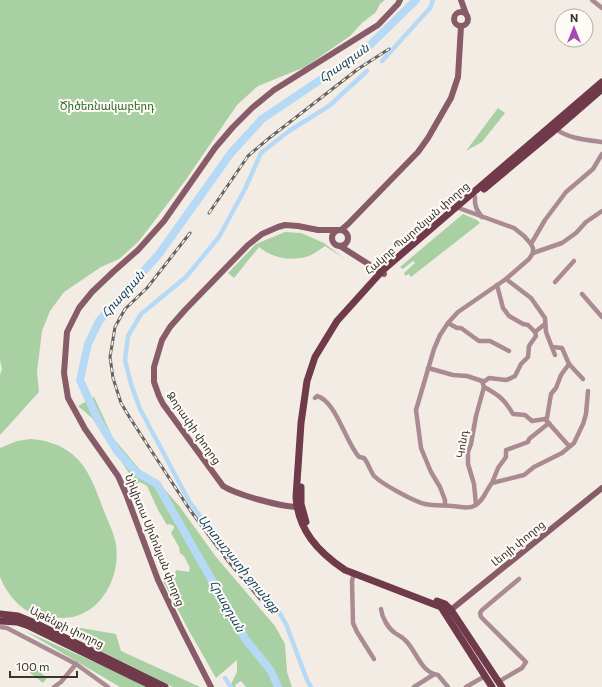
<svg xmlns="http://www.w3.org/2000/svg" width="602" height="687" viewBox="0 0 602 687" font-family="Commissioner,'Noto Sans Armenian',sans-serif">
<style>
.green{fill:#a8d0a3}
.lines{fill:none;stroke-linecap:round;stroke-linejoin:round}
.canal{stroke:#b6daf6;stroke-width:4.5}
.river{stroke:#b6daf6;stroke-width:8}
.street{stroke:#ab8b93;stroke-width:4.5}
.secondary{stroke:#885b68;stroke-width:6}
.primary{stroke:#6f3a4a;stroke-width:7}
.rail-casing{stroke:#67635f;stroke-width:3}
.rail{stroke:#fefaf5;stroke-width:1.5;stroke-dasharray:4.5;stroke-linecap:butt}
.labels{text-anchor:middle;stroke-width:4;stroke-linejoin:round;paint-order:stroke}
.park-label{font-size:11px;fill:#276622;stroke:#fefaf5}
.street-label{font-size:11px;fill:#383532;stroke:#fefaf5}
.water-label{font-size:12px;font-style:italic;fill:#0e3e5c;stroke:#fefaf5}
</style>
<rect width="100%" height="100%" fill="#f3ece5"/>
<!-- green -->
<g class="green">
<polygon points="0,0 385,0 380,4 376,12 362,23 350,36 305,67 258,86 237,105 185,181 139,241 119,259 101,267 64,292 50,311 42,331 37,372 39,392 0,435 0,375 2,369 0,360"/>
<polygon points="498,108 505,113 482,142 466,151"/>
<polygon points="463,214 477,220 480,223 411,277 409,274 405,276 404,273 415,263 413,261 403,269 400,267"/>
<path d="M285 232 301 233 324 243 345 259 325 246C319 250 313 255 306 257 289 261 272 258 259 247L234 278 228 273 256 244Z"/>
<polygon points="94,397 113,438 141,471 160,484 180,507 216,557 275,626 285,644 287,672 292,687 246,687 241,681 235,685 236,687 233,687 231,684 237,672 237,660 216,678 188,629 162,579 175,573 176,570 189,572 190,568 184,556 180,553 179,547 171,533 174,528 174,526 169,524 167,525 158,510 147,486 140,482 127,489 129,473 92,418 78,406"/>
<path d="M30 439C46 440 59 444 72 454 88 467 94 485 101 503 105 515 112 528 115 540 122 569 107 605 79 615 69 619 58 618 48 617 25 616 9 598 0 577V448L17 441Z"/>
<polygon points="75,627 116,634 121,651 200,687 173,687 81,641 68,629"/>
<polygon points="25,631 130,678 146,687 120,687"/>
<polygon points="34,667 47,678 43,683 30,673"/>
</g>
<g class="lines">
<!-- canal -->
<g class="canal">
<polyline points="382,61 430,8 433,0"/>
<polyline points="225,678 231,687"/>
<polyline points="311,687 307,680 286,624 279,612 228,555 189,501 140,409 131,384 125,360 128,336 141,314 186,277 219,237 245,189 261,153 289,131 329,106 367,71"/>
</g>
<!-- river -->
<polyline class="river" points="278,687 271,671 246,640 157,484 136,472 117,451 98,420 80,380 88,344 99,321 159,254 231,153 262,119 366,49 416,0"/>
<!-- street -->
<g class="street">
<polyline points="592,0 602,8"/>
<path d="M556 129C569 139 587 140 602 142"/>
<path d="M475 197C474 206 477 210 482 217"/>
<polyline points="456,207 514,228 524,236 531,244 533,248 533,253"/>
<polyline points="531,244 545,220 566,192 593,169 602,154"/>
<polyline points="506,279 531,298 545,318 546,332 555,355"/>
<polyline points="555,282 574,261"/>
<polyline points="497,285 503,308 509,316 523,324 528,325 535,332 545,324"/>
<polyline points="582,294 602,317"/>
<polyline points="448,323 457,328 461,328 479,341 490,341 509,351"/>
<polyline points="552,347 562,348 569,364 583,379"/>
<polyline points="428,368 453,375 467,376 482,381 485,381 489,378 506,380 509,379 515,376 521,364 528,357 529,346 536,336 535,332"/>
<path d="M484 387C499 395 505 400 513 414L525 415 532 421 545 419 569 446"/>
<path d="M315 398 317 396C336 401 345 441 359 457L364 458C368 463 371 472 374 476 382 484 415 502 425 504 434 506 444 505 453 506 459 507 468 509 474 506 483 502 486 490 492 483L524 475 534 467 562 453 574 443 583 424 586 414 588 391"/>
<polyline points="545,419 547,418 551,394 556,388 561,375 569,364"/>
<polyline points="492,483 498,468 506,457 506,450 528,442 529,439 549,423"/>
<polyline points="445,505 445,500 440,487 431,472 421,448 416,410 434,349 440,335 448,323 458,312 506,279 529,259 533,253 562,243 576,233 586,222 602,211"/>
<polyline points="476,505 474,484 468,464 468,452 471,444 476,416 484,387 482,381"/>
<polyline points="354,573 352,581 353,623 357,632 374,659"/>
<path d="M381 609C382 618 388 628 395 633 398 635 402 637 405 640 416 650 421 673 438 675L448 687"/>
<polyline points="0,627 7,628 76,664 108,687"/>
<polyline points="498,682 522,668 526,662 481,617 480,613 482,610 519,579"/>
<polyline points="54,687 61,682 76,664"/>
<polyline points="414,687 433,675"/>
<polyline points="466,687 485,676"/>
</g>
<!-- secondary -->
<g class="secondary">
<polyline points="461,0 466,14"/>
<circle cx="461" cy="19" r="7"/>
<circle cx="340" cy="238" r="8"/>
<polyline points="341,230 348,224 418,152 428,138 451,98 458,77 461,26"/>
<polyline points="340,246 384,274"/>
<path d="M296 507C279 506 237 495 223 486L163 404 159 396 154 382V367L162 340 170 327 185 310 248 245 262 234 278 227 285 225 298 226 318 230H337"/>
<polyline points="447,613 602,488"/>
<polyline points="211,687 181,628 158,580 126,494 118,476 85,429 68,398 64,373 67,332 79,308 92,292 113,272 138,250 164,221 215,148 233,127 252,108 274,90 378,25 398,4 400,0"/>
</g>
<!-- primary -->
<g class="primary">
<polyline points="484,189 556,129 602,89"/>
<polyline points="301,487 301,504 306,522"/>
<polyline points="437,601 445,604 451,610 502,687"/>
<polyline points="0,614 18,616 35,623 165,687"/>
<polyline points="0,621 17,622 29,626 154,687"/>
<path d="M492 687 441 607 345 570C318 552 298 530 296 497L301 423 307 381 315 357 337 321 383 270 602 82"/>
</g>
<!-- rail casing -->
<g class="rail-casing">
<g id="rail">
<polyline points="209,213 248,156 268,139 358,69 389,49"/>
<polyline points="190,233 147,288 125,309 115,327 110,357 113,378 121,403 130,418 190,510 228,561 260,599"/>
</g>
</g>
<!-- rail -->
<use href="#rail" class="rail"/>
</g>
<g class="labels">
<!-- park labels -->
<g class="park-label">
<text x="107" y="110">Ծիծեռնակաբերդ</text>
</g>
<!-- street labels -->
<g class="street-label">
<text transform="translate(417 228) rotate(-41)" y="4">Հակոբ Պարոնյան փողոց</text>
<text transform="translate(194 428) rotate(55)" y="4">Ձորափի փողոց</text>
<text transform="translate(462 444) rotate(-82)" y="4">Կոնդ</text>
<text transform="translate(155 540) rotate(68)" y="4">Նիկիտա Սիմոնյան փողոց</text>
<text transform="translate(518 543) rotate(-39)" y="4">Լեոյի փողոց</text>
<text transform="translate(67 627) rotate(26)" y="4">Աթենքի փողոց</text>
</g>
<!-- water labels -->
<g class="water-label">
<text transform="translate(344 63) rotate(-35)" y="4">Հրազդան</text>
<text transform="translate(123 294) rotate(-48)" y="4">Հրազդան</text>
<text transform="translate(239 564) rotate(51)" y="4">Արտաշատի ջրանցք</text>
<text transform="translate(227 606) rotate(60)" y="4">Հրազդան</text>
</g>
</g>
<!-- north arrow -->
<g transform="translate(574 28)"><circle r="19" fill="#fefaf5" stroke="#afaba7"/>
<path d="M0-3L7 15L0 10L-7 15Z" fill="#a549b3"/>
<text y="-6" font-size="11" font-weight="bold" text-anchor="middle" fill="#383532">N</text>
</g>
<!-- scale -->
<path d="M10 671v6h67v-6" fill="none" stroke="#383532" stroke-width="2"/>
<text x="16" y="671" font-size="12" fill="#383532" stroke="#fefaf5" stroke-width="3" paint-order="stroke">100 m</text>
</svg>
